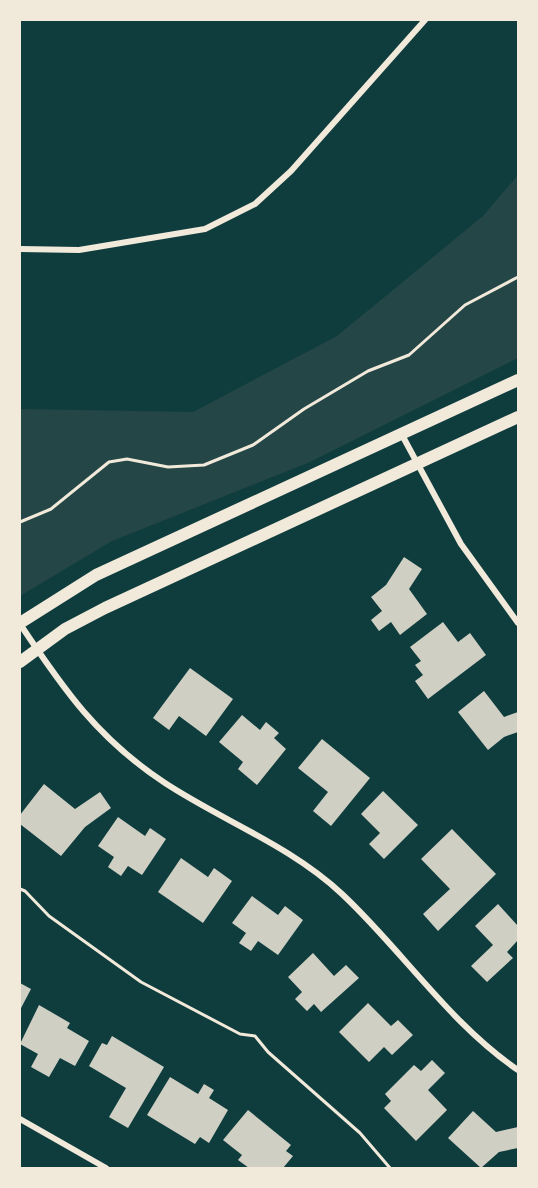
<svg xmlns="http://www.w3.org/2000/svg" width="538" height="1188" viewBox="0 0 538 1188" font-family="Arial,sans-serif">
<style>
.green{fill:#244646}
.building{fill:#cfcfc3}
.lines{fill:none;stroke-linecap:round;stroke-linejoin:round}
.path{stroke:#f1e9da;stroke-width:3}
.minor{stroke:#f1e9da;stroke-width:6}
.secondary{stroke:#f1e9da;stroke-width:12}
</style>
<rect width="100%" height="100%" fill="#0f3d3e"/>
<!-- green -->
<polygon class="green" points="518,175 518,358 310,462 112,541 20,596 20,409 193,412 337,336 483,216"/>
<!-- building -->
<g class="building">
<polygon points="404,557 422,569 409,589 427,614 400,635 391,622 379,631 371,620 382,611 371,597 386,585"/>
<polygon points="443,622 458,642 470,633 486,655 428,699 415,681 423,675 415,665 421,661 410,647"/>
<polygon points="190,668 233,699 206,736 179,716 169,730 153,718"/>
<polygon points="484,691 504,717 518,712 518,732 504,737 488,750 458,712"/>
<polygon points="242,715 260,730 266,722 279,733 274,738 286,749 257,785 238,769 243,762 219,742"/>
<polygon points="322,739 370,778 331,826 313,811 328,792 298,768"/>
<polygon points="44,784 75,809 100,792 111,808 85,827 61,856 20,824 20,815"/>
<polygon points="383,791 418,825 384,859 369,844 380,833 361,814"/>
<polygon points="118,817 145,836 150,828 166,839 142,875 128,866 121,876 108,867 114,857 98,846"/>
<polygon points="452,829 496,874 438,931 423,914 450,889 421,859"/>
<polygon points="181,858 208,877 214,868 232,881 203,923 158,892"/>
<polygon points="252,896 278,915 285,906 303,920 278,955 258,941 251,951 239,943 246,933 232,923"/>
<polygon points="498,904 518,926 518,940 507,952 513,958 487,982 471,966 493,945 475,926"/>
<polygon points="313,953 334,976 346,965 359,978 321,1012 314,1004 307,1011 295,999 302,992 288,977"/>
<polygon points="20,983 31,989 20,1010"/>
<polygon points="368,1003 391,1026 398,1020 413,1035 392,1055 384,1047 369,1062 339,1032"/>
<polygon points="39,1005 70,1023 67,1028 89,1041 75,1066 60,1058 49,1077 31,1067 38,1054 20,1044"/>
<polygon points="112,1036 164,1067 128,1128 109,1117 126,1088 89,1066 102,1043 107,1045"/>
<polygon points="432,1060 445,1073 428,1090 447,1110 416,1141 384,1108 391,1101 385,1094 414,1065 421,1071"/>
<polygon points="170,1077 198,1094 204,1084 214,1090 209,1098 228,1110 209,1143 200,1137 195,1144 147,1115"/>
<polygon points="248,1110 291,1145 286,1151 293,1156 283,1168 249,1168 238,1160 242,1155 223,1140"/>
<polygon points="473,1111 496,1132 518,1127 518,1148 499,1152 481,1168 448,1138"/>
</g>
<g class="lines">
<!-- path -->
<g class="path">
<polyline points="20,522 51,509 109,462 127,459 168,467 204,465 253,445 304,409 368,371 409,355 465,305 518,277"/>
<polyline points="20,889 25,891 49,916 141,982 240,1034 255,1036 268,1052 360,1133 390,1168"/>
</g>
<!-- minor -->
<g class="minor">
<polyline points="20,249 79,250 205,229 255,204 291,171 425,20"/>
<polyline points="402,435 461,544 518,623"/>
<path d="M20 624C64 690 98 739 165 783 223 821 291 846 342 894 402 950 450 1024 518 1070"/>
<polyline points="20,1119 106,1168"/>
</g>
<!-- secondary -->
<g class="secondary">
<polyline points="20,623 96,575 518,380"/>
<polyline points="20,662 65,629 105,608 518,417"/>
</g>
</g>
<!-- border -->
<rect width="538" height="1188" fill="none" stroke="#f1e9da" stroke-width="42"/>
</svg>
